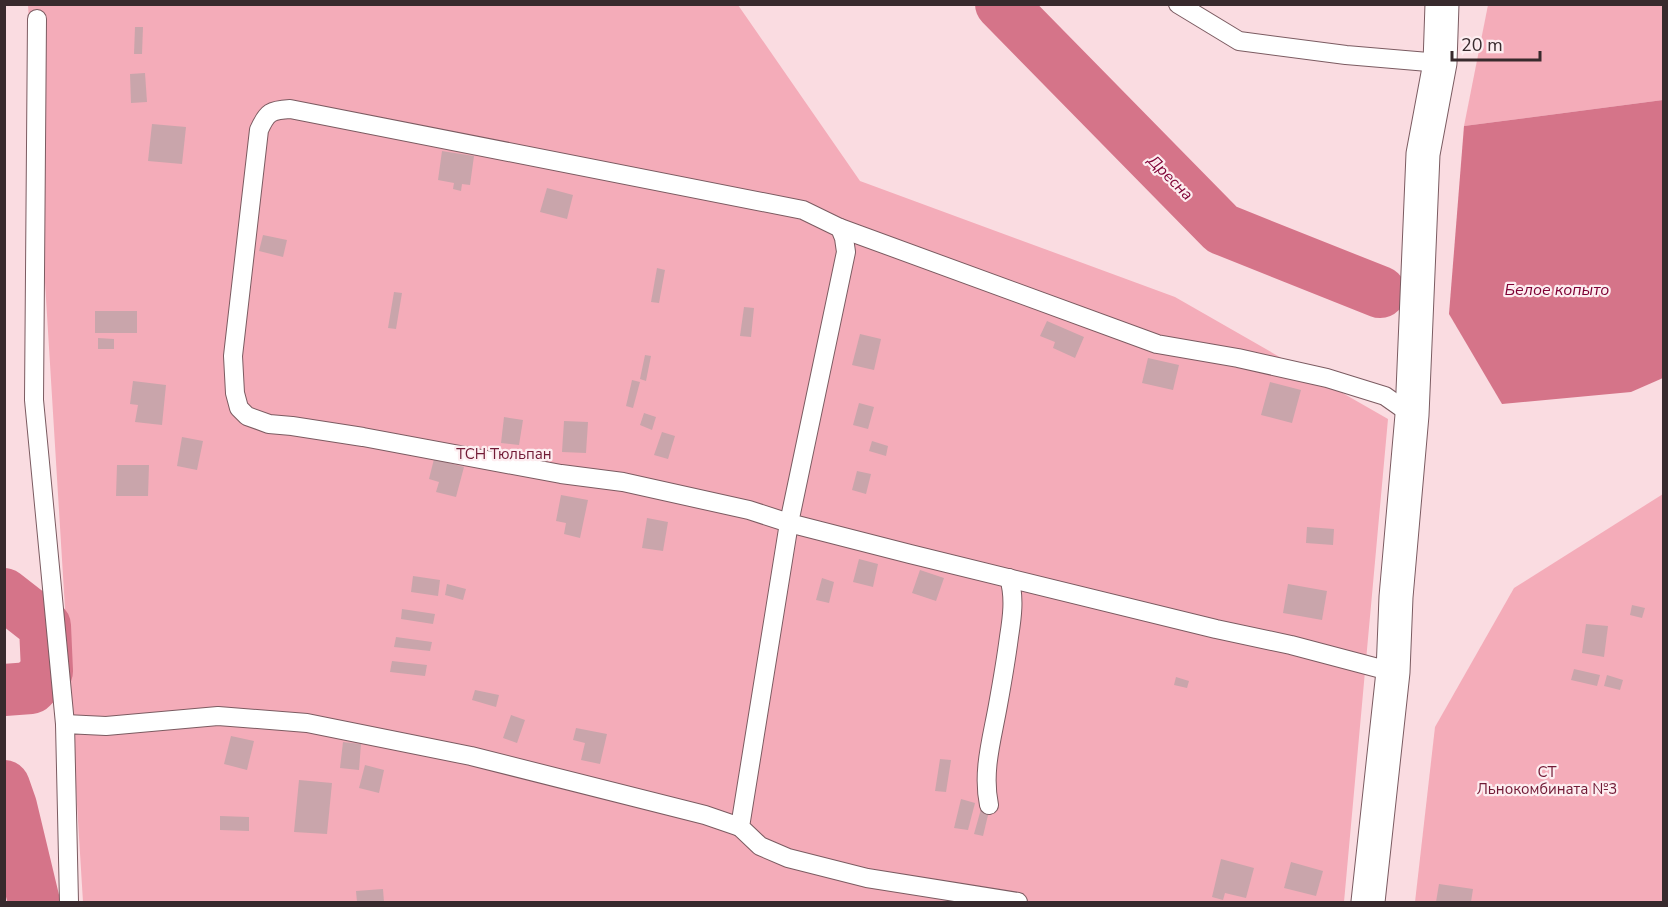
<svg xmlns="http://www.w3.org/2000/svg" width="1668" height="907" viewBox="0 0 1668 907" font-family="'Nunito Sans',sans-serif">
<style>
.green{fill:#f4acb9}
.water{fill:#d57489}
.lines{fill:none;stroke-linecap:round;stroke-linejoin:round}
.river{stroke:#d57489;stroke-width:52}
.building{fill:#c9a5ab}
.service-casing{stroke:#7b5b61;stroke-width:20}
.minor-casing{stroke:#7b5b61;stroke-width:35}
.service{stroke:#fff;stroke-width:18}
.minor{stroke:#fff;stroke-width:33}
.labels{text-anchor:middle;stroke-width:4.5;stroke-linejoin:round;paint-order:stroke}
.park-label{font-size:15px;fill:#711a35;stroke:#fdedf0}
.water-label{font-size:16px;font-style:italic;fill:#7e0034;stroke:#fdedf0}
</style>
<rect width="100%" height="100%" fill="#fadce1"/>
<!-- green -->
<g class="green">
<polygon points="28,5 738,5 860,181 1175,297 1388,419 1344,902 83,902"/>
<polygon points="1488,5 1663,5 1663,100 1464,126"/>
<polygon points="1663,494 1663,902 1415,902 1435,727 1514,588"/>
</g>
<!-- water -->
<polygon class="water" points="1663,100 1663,378 1631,392 1502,404 1449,314 1464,126"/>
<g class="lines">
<!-- river -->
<g class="river">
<polyline points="1001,4 1222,229 1380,292"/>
<polyline points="4,594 45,626 47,671 31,688 4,690"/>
<polyline points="4,786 11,806 34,902"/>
</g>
</g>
<!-- building -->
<g class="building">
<polygon points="135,27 143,27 142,54 134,54"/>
<polygon points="145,73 147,102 131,103 130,74"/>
<polygon points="152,124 186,127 182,164 148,161"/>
<polygon points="442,151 474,156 470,185 462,184 461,191 453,189 454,183 438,180"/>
<polygon points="547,188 573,195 567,219 540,212"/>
<polygon points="263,235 287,240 283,257 259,251"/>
<polygon points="657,268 665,270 659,303 651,302"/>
<polygon points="394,292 402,293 396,329 388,328"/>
<polygon points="744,307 754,308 751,337 740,336"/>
<rect x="95" y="311" width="42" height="22"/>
<polygon points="1047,321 1084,337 1075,358 1053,348 1055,342 1040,336"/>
<polygon points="860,334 881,339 874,370 852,365"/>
<polygon points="98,338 114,339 114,349 98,349"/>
<polygon points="645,355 651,356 646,381 640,379"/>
<polygon points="1148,358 1179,365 1173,390 1142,383"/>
<polygon points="632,380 640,382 633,408 626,406"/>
<polygon points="133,381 166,385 162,425 135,422 138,405 130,404"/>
<polygon points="1270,382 1301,390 1292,423 1261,415"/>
<polygon points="859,403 874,407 868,429 853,425"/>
<polygon points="644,413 656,417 652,430 640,425"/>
<polygon points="504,417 523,420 519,445 501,443"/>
<polygon points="564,421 588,422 586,453 562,452"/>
<polygon points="662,432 675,436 668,459 654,455"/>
<polygon points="182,437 203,441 197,470 177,466"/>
<polygon points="872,441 888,446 886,456 869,451"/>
<polygon points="434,459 464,467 456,497 436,492 439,482 429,479"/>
<polygon points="117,465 149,465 148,496 116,496"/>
<polygon points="857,471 871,474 866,494 852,490"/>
<polygon points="561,495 588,500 580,538 564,534 566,523 556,521"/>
<polygon points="647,518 668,522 663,551 642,548"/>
<polygon points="1307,527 1334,529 1333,545 1306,543"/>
<polygon points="859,559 878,564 873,587 853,582"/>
<polygon points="920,570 944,578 936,601 912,593"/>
<polygon points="413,576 440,580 438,596 411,592"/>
<polygon points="822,578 834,582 829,603 816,600"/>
<polygon points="447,584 466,589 463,600 445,595"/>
<polygon points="1288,584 1327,591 1322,620 1283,613"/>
<polygon points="1632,605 1645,608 1642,618 1630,615"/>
<polygon points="402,609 435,614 433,624 401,619"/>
<polygon points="1586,624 1608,626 1604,657 1582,653"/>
<polygon points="396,637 432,642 430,651 394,647"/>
<polygon points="392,661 427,665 425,676 390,672"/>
<polygon points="1574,669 1600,675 1597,686 1571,680"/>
<polygon points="1607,675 1623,680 1620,690 1604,686"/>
<polygon points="1176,677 1189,681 1187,688 1174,685"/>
<polygon points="475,690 499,695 496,707 472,700"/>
<polygon points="511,715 525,720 517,743 503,738"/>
<polygon points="576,728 607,734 600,764 581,760 585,743 573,740"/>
<polygon points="231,736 254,741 247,770 224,764"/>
<polygon points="343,742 361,744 359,770 340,768"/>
<polygon points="940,759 951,760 946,792 935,791"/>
<polygon points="365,765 384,770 379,793 359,788"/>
<polygon points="299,780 332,783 327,834 294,832"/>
<polygon points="961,799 975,803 968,830 954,828"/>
<polygon points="981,809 989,811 983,836 974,834"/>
<polygon points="220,816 249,817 249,831 220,830"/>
<polygon points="1221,859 1254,868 1246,898 1225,893 1223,900 1212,897"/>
<polygon points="1291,862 1323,871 1316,896 1284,888"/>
<polygon points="1439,884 1473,889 1471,902 1436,902"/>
<polygon points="383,889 384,902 357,902 356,891"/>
</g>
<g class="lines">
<!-- service casing -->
<g class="service-casing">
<g id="service">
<polyline points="1178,4 1239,41 1346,55 1440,63"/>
<polyline points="37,19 34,400 65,724"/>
<polyline points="840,228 1157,344 1238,358 1327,378 1385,396 1412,415"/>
<path d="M989 805C982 771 992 739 998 705 1002 683 1006 660 1009 637 1012 618 1015 597 1009 578"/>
<polyline points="69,902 65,724 106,726 218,716 307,723 471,756 705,815 740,827"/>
<path d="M1018 902 867 878 788 858 760 846 740 827 789 523 846 252 844 238 840 228 803 210 290 109C271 110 267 112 259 130L233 356 235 393 239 408 247 416 269 424 292 426 363 437 561 474 623 482 749 510 789 523 910 554 1216 629 1291 645 1393 672"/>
</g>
</g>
<!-- minor casing -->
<g class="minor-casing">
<polyline id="minor" points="1368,902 1393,672 1396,597 1412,415 1423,154 1440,63 1442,4"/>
</g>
<!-- service -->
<use href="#service" class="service"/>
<!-- minor -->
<use href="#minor" class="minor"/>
</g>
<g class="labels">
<!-- park labels -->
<g class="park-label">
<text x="504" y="459">ТСН Тюльпан</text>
<text x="1547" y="777">СТ<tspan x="1547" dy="17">Льнокомбината №3</tspan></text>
</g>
<!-- water labels -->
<g class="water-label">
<text transform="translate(1171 177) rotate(45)" y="6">Дресна</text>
<text x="1557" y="295">Белое копыто</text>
</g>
</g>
<!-- border -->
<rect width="1668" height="907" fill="none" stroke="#382a2d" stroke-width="12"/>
<!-- scale -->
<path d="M1452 51v9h88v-9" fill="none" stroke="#382a2d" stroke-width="3"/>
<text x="1461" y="51" font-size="18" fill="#382a2d" stroke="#fdedf0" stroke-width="4.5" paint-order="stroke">20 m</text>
</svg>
